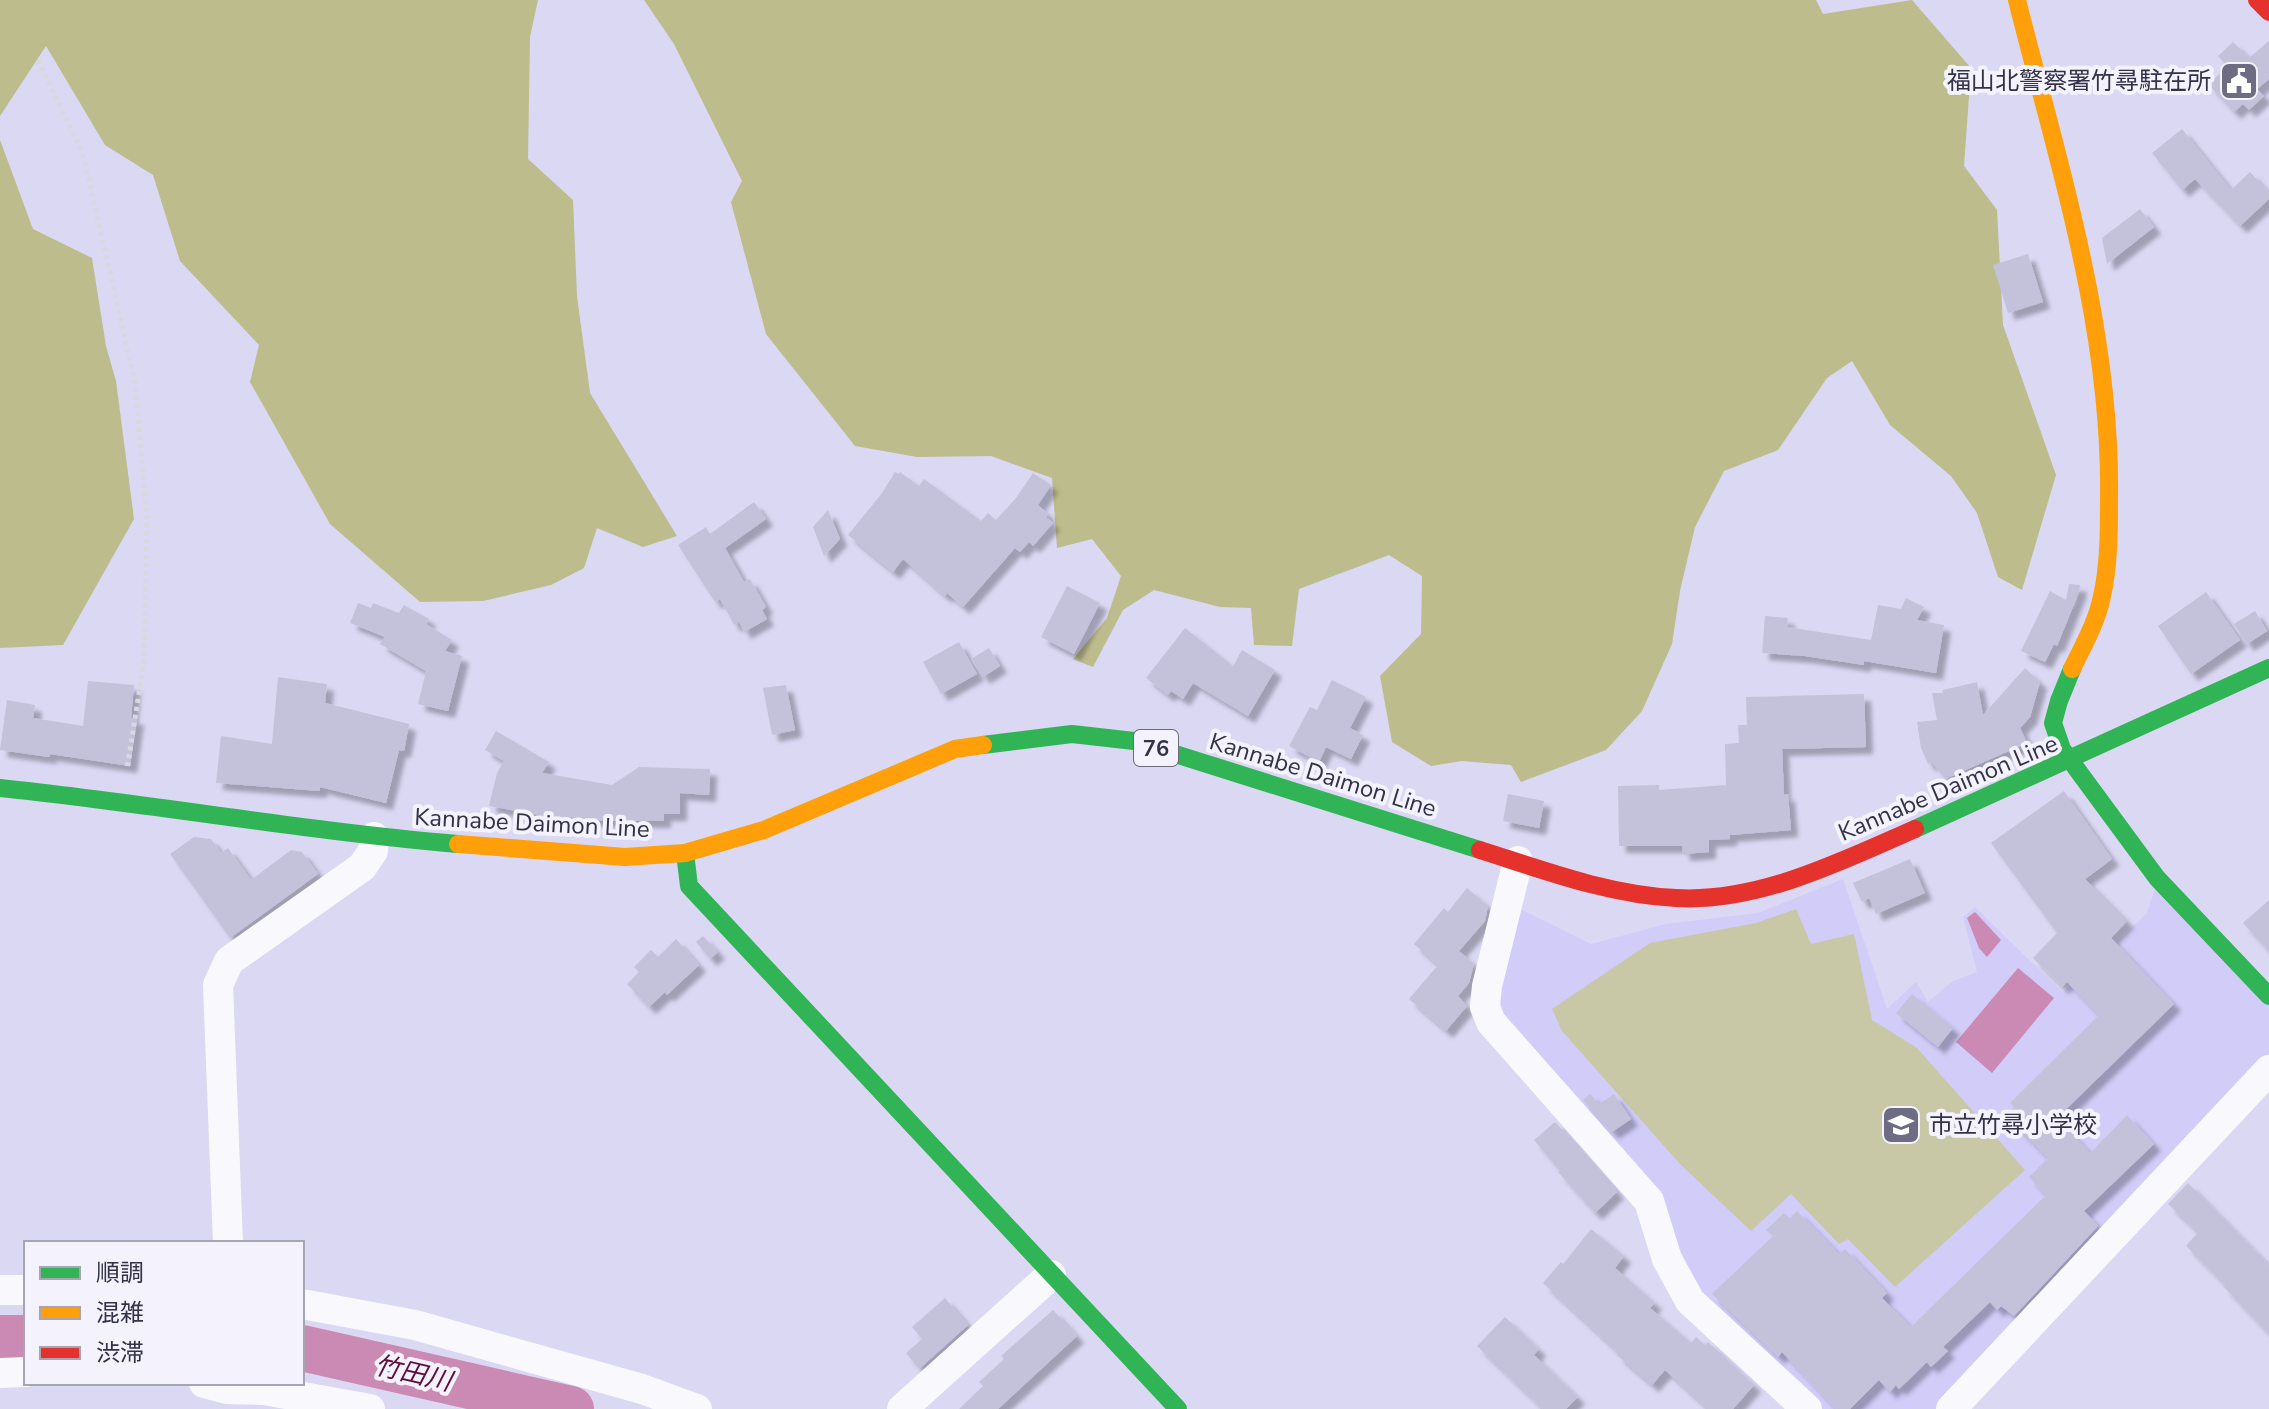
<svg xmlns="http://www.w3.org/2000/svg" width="2269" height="1409" viewBox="0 0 2269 1409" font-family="'Nunito Sans','Noto Sans JP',sans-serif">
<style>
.built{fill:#d1ccf8}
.green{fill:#c8c8a7}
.forest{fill:#bdbc8d}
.water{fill:#cb8ab3}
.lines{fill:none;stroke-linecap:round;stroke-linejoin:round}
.river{stroke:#cb8ab3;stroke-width:46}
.building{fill:#c4c2da;filter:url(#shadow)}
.path{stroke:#d9d8e1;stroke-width:5;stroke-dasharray:4 4;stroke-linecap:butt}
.street{stroke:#f9f9fd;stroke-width:30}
.fast{stroke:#30b455;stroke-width:18}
.slow{stroke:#ff9f0a;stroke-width:18}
.jam{stroke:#e5322d;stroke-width:18}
.labels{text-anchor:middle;stroke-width:8;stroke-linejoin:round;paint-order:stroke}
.shield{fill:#f3f2fd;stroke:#6d6c7d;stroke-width:2}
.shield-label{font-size:22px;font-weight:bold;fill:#343246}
.poi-label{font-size:24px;fill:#343246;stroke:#f3f2fd;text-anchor:end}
.street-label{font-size:24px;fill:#343246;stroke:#f3f2fd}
.water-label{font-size:26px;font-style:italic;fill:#600b3f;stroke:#f3f2fd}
</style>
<defs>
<filter id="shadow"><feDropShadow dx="7" dy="7" stdDeviation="2" flood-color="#0004"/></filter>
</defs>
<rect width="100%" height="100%" fill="#dad8f3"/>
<!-- built -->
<polygon class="built" points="1843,879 1887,1009 1916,982 1928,1002 1953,981 1977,972 1963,917 1975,907 2063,993 2147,913 2155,889 2269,1006 2269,1062 1944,1409 1822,1409 1693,1295 1650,1188 1504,1026 1495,993 1516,907 1591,944 1666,924 1758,913"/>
<!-- green -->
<polygon class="green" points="1796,909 1811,944 1854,934 1872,1020 1917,1048 2025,1170 1895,1287 1848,1239 1839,1244 1791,1194 1751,1231 1680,1164 1562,1031 1552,1009 1650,943 1756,923"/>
<!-- forest -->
<g class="forest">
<polygon points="0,0 538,0 530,37 528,159 573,200 577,296 590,393 677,536 643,547 597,528 584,568 551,585 483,601 420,602 330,524 250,382 259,345 180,261 153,175 105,145 46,46 0,116"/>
<polygon points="644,0 1816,0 1823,14 1912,0 1971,68 1964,166 1997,210 2003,325 2056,475 2022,590 1998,577 1977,513 1951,476 1890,425 1852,361 1827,378 1778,450 1724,471 1695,527 1680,591 1672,644 1642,711 1606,750 1521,782 1511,765 1462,761 1431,766 1392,742 1380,676 1421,634 1422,576 1389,555 1299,589 1292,646 1254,645 1251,608 1220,607 1154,590 1123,610 1093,667 1073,659 1107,618 1121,576 1092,539 1057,548 1052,478 991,456 917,457 855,446 766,334 731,202 742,181 674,44"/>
<polygon points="0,140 33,229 92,258 106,346 116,381 134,519 63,645 0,648"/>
</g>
<!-- water -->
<g class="water">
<polygon points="1975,912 2001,940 1987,957 1979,948 1967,918"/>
<polygon points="2018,968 2054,998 1992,1073 1956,1042"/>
</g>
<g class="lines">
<!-- river -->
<g class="river">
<polyline points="0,1338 26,1338"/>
<polyline points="302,1348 571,1409"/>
</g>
</g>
<!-- building -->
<g class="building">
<polygon points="2269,41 2269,79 2257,89 2264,96 2249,110 2243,104 2234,112 2208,84 2228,67 2218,56 2233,42 2249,58"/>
<polygon points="2182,129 2231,190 2250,172 2269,193 2269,199 2240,226 2195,179 2182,190 2152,153"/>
<polygon points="2140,209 2154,227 2107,264 2102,238"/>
<polygon points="2028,254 2043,302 2008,313 1993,265"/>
<polygon points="895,472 899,474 900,472 919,486 924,479 981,521 988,513 996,520 1016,498 1033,473 1051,485 1038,505 1048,514 1046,517 1053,523 1033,546 1029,542 1020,552 1015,548 963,607 947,593 945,596 903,559 893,572 848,535 882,493"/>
<polygon points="754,502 766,519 725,548 744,582 750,579 766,607 762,610 767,619 744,632 739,622 734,625 720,599 715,602 678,545 706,527 710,534"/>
<polygon points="828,510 840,539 824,556 813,527"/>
<polygon points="2069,584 2080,585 2079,592 2057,646 2054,644 2045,662 2021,651 2050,591 2066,600"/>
<polygon points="1067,586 1100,603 1074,654 1041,637"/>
<polygon points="2206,592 2240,640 2191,674 2158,626"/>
<polygon points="1906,598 1924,607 1917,620 1944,625 1936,673 1864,661 1864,665 1805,656 1762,653 1765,616 1788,618 1787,627 1871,640 1878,605 1901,609"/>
<polygon points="358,603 371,608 373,603 399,613 404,605 429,619 426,624 452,640 445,651 462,656 448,711 418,704 426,671 380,644 385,637 350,623"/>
<polygon points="2255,611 2267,631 2247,644 2234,624"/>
<polygon points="1185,628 1233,666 1242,650 1275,670 1248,716 1193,683 1183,699 1171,691 1168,695 1146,678"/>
<polygon points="959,642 977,674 941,694 923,662"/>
<polygon points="989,648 1000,666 983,677 971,659"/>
<polygon points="2025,668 2040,682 2030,717 2020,728 2027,743 1945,779 1932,762 1928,764 1921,748 1917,722 1937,720 1932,693 1942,693 1943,690 1977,682 1983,715"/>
<polygon points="278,677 327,684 325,703 409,724 404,751 399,750 386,803 320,787 320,791 216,783 221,736 272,744"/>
<polygon points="1332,680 1366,697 1350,728 1363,735 1351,759 1326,747 1319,762 1289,746 1310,707 1317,710"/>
<polygon points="88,681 134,685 131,718 137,718 130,766 50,754 49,757 0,750 7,700 35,705 33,718 83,726"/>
<polygon points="786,685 795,730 772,735 763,688"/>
<polygon points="1864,694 1866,747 1782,749 1784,795 1788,794 1791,830 1730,835 1730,839 1709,840 1709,852 1683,854 1682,846 1619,846 1618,786 1659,785 1659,790 1726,785 1725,744 1739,743 1738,725 1747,725 1746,697"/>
<polygon points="496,731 549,762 542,773 612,785 639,767 710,769 709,795 680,793 680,814 664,814 664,821 582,820 582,823 489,806 497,773 504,761 485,750"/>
<polygon points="2064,791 2112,859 2085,879 2127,921 2111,938 2174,1004 2057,1118 2090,1153 2127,1115 2154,1144 2084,1211 2098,1226 2014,1316 2001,1306 1997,1310 1990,1302 1943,1347 1948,1351 1931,1367 1927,1362 1899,1389 1896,1385 1890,1392 1879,1380 1850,1409 1836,1409 1782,1352 1778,1357 1712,1294 1773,1236 1766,1230 1784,1213 1790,1218 1797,1211 1839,1254 1845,1249 1887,1293 1882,1298 1911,1327 2046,1195 2029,1177 2048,1158 2005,1115 2014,1107 2010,1103 2099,1015 2067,982 2062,987 2033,958 2057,933 1991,843"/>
<polygon points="1508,794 1544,801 1539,828 1503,821"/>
<polygon points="194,837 211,839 221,853 228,848 251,880 291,850 302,852 318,874 230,938 170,854"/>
<polygon points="1910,859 1925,893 1876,914 1869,898 1862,902 1853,883"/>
<polygon points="1467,888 1488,906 1485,921 1459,951 1474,964 1469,983 1458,996 1467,1006 1446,1031 1409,999 1438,965 1414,944 1444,908 1448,912"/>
<polygon points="2269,900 2269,951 2243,923"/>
<polygon points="703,936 718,952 710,959 696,942"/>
<polygon points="676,939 699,965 667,995 665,992 649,1007 627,984 639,972 634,967 651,950 658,957"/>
<polygon points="1912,994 1953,1028 1938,1047 1896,1013"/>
<polygon points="1590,1094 1599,1104 1614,1094 1631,1119 1612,1132 1583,1100"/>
<polygon points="1555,1122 1617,1192 1595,1213 1558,1172 1560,1171 1534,1140"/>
<polygon points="2188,1183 2269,1265 2269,1334 2223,1286 2225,1284 2186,1246 2198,1232 2168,1204"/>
<polygon points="1591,1229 1624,1256 1615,1268 1655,1303 1650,1308 1691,1343 1696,1337 1705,1345 1708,1342 1754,1385 1733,1409 1708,1409 1665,1370 1652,1385 1617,1355 1619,1353 1543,1283 1561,1262 1563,1264"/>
<polygon points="945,1298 968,1325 919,1369 906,1353 922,1339 912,1327"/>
<polygon points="1053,1310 1077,1336 998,1409 959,1409 983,1386 979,1382 1004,1359 1001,1356"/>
<polygon points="1505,1317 1539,1349 1534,1355 1578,1397 1566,1409 1543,1409 1477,1346"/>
</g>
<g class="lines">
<!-- path -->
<polyline class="path" points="38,60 83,154 135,383 147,519 144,662 127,769"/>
<!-- street -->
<g class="street">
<polyline points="1518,861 1487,986 1485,1007 1491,1022 1649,1201 1667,1259 1690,1301 1807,1409"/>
<polyline points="228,1243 218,985 229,961 362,867 373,851 374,837"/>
<polyline points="0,1290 26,1290"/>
<polyline points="302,1304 415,1325 642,1389 697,1409"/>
<polyline points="0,1373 26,1372"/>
<polyline points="204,1383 227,1389 264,1390 370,1409"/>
<polyline points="902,1409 1051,1275"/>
<polyline points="1951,1409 2269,1070"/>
</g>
<!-- fast -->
<g class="fast">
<polyline points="2072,669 2059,701 2053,723 2062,749 2157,878 2269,996"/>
<polyline points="983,745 1072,734 1134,741 1480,850"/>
<path d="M0 788C153 804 305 831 458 844"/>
<polyline points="1915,829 2269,668"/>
<polyline points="685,853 689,886 1178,1409"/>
</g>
<!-- slow -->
<g class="slow">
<path d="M2017 0C2058 163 2112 329 2109 500 2109 532 2109 565 2102 596 2097 622 2083 646 2072 669"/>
<polyline points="458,844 625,857 685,853 764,830 955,749 983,745"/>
</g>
<!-- jam -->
<g class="jam">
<polyline points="2257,0 2269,12"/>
<path d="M1480 850C1543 870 1609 895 1676 898 1758 903 1842 861 1915 829"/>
</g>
</g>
<!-- icons -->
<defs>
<g id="civic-square" transform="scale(2)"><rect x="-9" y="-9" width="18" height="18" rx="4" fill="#6e6c83" stroke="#f3f2fd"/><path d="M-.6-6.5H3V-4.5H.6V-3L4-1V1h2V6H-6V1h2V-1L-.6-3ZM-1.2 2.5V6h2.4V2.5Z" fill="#fff"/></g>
<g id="school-square" transform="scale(2)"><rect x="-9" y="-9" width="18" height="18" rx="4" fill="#6e6c83" stroke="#f3f2fd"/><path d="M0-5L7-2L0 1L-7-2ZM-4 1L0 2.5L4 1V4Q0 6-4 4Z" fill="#fff"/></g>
</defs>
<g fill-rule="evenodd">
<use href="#civic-square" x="2239" y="81"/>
<use href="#school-square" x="1901" y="1125"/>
</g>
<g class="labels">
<!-- shield labels -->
<rect class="shield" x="1134" y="730" width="44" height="36" rx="6"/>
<g class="shield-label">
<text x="1156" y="756">76</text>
</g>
<!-- poi labels -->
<g class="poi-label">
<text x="2211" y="89">福山北警察署竹尋駐在所</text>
<text x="1929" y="1133" text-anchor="start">市立竹尋小学校</text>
</g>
<!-- street labels -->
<g class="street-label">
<text transform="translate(1323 775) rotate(17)" y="8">Kannabe Daimon Line</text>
<text transform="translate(1948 788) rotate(-23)" y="8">Kannabe Daimon Line</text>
<text transform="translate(532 823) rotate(3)" y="8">Kannabe Daimon Line</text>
</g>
<!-- water labels -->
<g class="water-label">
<text transform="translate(413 1373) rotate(13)" y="9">竹田川</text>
</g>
</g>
<!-- legend -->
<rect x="24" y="1241" width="280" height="144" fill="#f3f2fd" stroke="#a7a5b4" stroke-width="2"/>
<rect x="40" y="1267" width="40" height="12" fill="#30b455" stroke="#a7a5b4" stroke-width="2"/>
<text x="96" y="1281" font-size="24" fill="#343246">順調</text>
<rect x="40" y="1307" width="40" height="12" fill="#ff9f0a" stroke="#a7a5b4" stroke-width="2"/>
<text x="96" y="1321" font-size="24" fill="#343246">混雑</text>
<rect x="40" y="1347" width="40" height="12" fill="#e5322d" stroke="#a7a5b4" stroke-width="2"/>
<text x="96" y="1361" font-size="24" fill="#343246">渋滞</text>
</svg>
